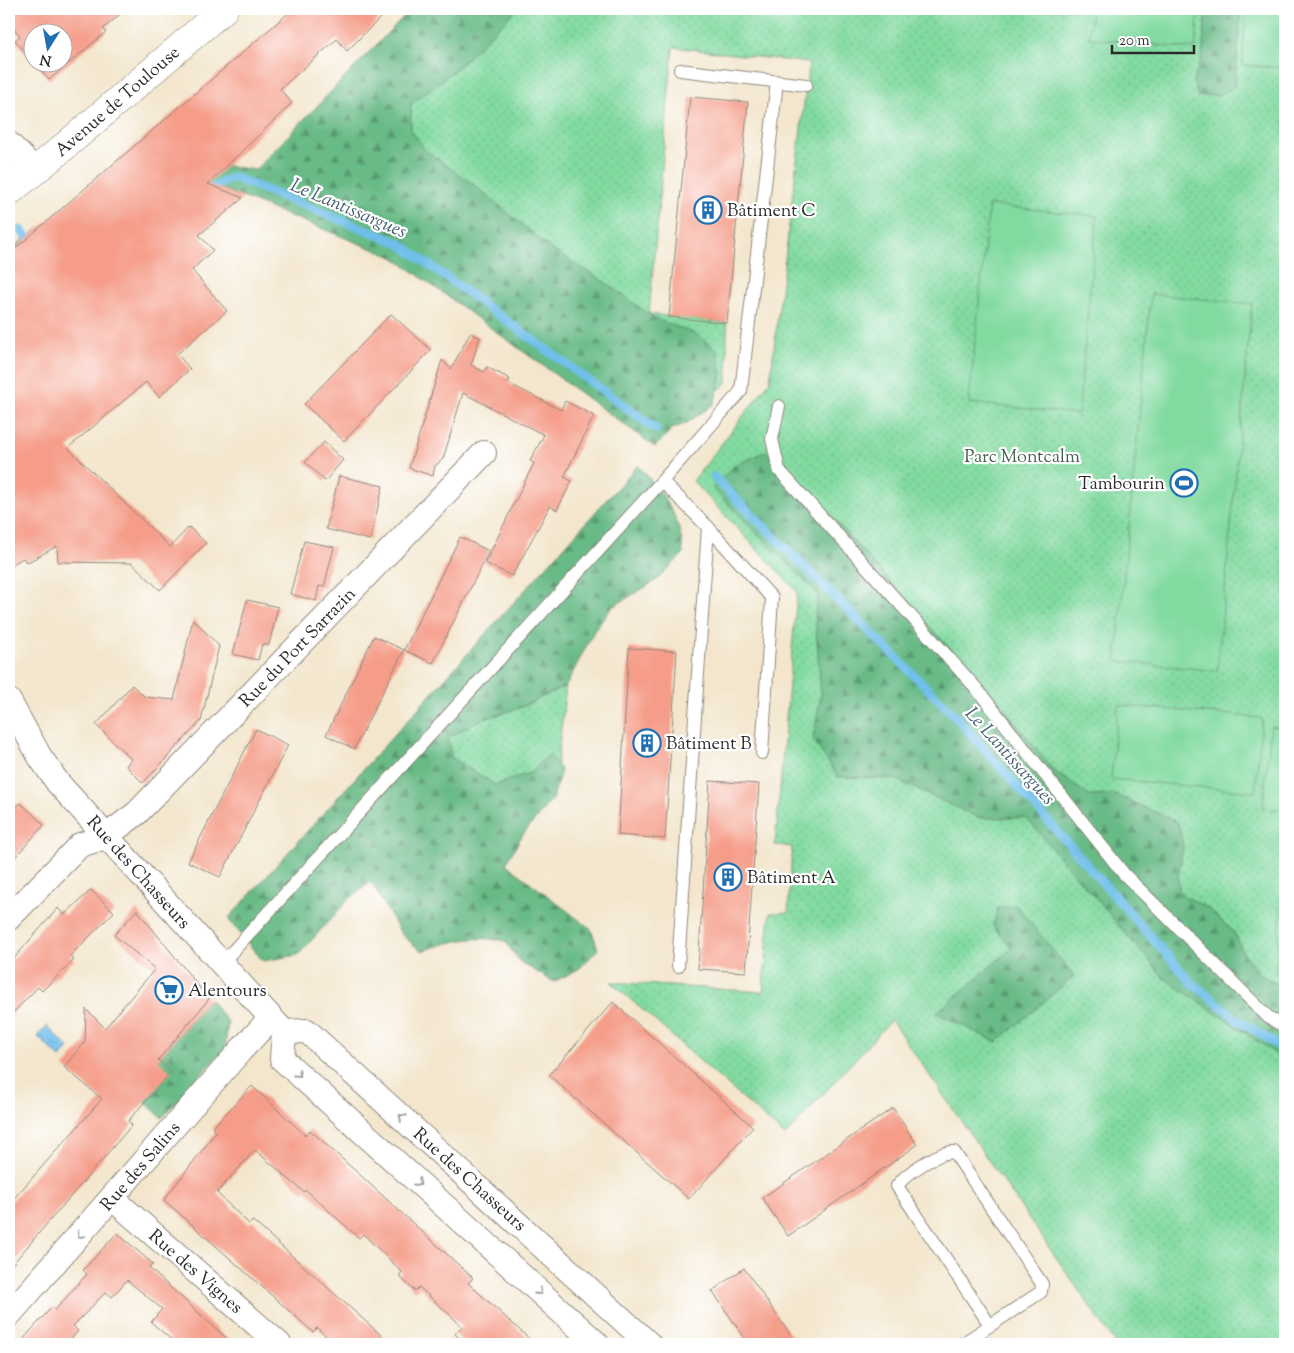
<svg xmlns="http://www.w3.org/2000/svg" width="1294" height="1353" viewBox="0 0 1294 1353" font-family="'Sorts Mill Goudy',serif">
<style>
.grass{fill:url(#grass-dots);stroke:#568266}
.forest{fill:url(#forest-firs);stroke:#4a7258}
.pitch{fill:#81daa0;stroke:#568266}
.water{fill:url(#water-ripples);stroke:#4d758a}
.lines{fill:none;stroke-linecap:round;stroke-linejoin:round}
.stream{stroke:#6fbfea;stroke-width:9}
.building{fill:#f59d89}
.service-casing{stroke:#8f887c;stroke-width:14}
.minor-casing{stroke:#8f887c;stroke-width:26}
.secondary-casing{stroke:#8f887c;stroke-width:29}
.service{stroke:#fff;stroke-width:12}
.minor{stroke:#fff;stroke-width:24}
.secondary{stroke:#fff;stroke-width:28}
.oneway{stroke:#a0a0a0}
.labels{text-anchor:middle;stroke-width:4.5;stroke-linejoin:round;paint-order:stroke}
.street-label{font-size:18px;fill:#2b2b2b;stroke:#fff}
.poi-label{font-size:18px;fill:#2b2b2b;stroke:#fff;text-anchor:start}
.park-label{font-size:18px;fill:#45604e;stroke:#fff}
.water-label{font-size:19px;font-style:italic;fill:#435f6e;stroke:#fff}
</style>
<defs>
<pattern id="grass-dots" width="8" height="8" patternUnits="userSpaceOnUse" patternTransform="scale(1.25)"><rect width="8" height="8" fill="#81daa0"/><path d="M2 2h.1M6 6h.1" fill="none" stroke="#70bb8a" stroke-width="1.8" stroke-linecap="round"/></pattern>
<pattern id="forest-firs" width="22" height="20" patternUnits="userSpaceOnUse" patternTransform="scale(1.25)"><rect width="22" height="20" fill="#68ba86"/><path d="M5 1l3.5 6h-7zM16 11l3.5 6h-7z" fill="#56976e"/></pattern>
<pattern id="water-ripples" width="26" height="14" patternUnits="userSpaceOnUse" patternTransform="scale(1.25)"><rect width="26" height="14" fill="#6fbfea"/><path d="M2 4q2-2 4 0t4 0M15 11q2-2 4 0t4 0" fill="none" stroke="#5b9bbe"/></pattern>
</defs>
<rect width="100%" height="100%" fill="#fff"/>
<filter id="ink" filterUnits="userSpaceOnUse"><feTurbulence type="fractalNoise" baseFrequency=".02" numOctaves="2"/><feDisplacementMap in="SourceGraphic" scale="10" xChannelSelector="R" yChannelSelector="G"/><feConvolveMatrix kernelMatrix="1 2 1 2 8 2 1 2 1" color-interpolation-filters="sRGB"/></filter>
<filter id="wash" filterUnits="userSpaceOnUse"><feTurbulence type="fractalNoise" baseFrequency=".0096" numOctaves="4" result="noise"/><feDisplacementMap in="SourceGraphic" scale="20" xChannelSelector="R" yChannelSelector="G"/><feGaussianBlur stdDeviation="1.12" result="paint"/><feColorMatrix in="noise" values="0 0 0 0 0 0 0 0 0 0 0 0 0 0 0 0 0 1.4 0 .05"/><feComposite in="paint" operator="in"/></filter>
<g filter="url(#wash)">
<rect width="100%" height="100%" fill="#f3e6cd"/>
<!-- grass -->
<g class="grass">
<polygon points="411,9 1285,9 1285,1344 1116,1344 891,1020 785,1136 611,982 763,992 770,913 788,913 792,847 775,845 797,592 693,481 770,381 809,63 673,47 649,314 727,323 727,383 672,429 405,233"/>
<polygon points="566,686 557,765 548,755 532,772 495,785 451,757 448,738 477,721 519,708"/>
</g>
<!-- forest -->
<g class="forest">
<polygon points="411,9 517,9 457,68 411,104 411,130 425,150 477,187 553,250 605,282 654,318 698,335 718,351 722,376 714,404 687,423 672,429 655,447 393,257 225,190 63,292 15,246 38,229 65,261 227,166 255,170"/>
<polygon points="1206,9 1241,9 1235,86 1220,95 1198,96 1193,82 1202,57"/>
<polygon points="766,451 807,489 1010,716 1054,771 1090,796 1116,795 1178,822 1183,847 1178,877 1180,894 1206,907 1234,932 1244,954 1260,974 1285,988 1285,1060 1164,978 1026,818 979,818 895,779 838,777 813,739 821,694 815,615 818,594 712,488 734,466"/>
<path d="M638 465C663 495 681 514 683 554L657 580 612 607 594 631 566 686 519 708 477 721 448 738 451 757 495 785 532 772 549 754 561 770 553 798 521 837 506 864 591 929 598 949 580 968 554 982 520 962 505 941C470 935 455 941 421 951L402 935 371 882 349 899 298 955 263 961 228 919Z"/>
<polygon points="1016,905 1074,976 997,1042 936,1013 1012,948 993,927 998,908"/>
<polygon points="209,999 228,1022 225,1048 162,1118 145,1102 158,1060"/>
</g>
<!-- pitch -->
<g class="pitch">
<polygon points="1092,9 1199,9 1195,49 1089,38"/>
<polygon points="1246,9 1285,9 1285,68 1242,65"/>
<polygon points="989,205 1097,216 1078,414 969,403"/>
<polygon points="1151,294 1252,304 1217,671 1116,661"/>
<polygon points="1118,705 1262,718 1255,792 1111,779"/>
<polygon points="1271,726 1285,728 1285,810 1263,808"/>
<polygon points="1285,865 1285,973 1275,972"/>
</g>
<!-- water -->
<polygon class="water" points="47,1026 69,1048 60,1058 37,1036"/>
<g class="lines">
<!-- stream -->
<g class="stream">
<polyline points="205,192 233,177 399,243 656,429"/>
<polyline points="21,230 34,246"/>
<polyline points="714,477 954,715 1191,982 1238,1020 1285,1050"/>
</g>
</g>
<g id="blocks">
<!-- building -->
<g class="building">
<polygon points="9,9 126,9 103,29 106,32 49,80 34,62 62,62 62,32 32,32 32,61 15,40 20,36 9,23"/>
<polygon points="293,9 389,9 347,51 337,39 280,89 292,103 208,184 243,198 199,235 213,250 192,270 227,311 177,354 190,369 159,397 146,382 68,448 170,547 189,527 206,543 160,590 132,563 58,562 57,546 30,561 26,562 23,558 9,566 9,254"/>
<polygon points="690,97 748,102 727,323 669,317"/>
<polygon points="391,314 431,350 344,441 304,404"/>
<polygon points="470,333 480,337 471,365 484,372 487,367 510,379 508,383 561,410 565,401 594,416 564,477 572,481 557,510 550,506 512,576 485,563 534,463 530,461 544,435 463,393 443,459 435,466 433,476 409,468 442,360 451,369"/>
<polygon points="324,442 343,460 325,481 305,462"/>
<polygon points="339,476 383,486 370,540 326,529"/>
<polygon points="460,537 489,551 433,663 404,650"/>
<polygon points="304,541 334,547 324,587 319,586 316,601 290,594"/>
<polygon points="247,600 278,607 269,645 262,644 258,660 233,654"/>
<polygon points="193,619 219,646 201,721 143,783 126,766 131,759 96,725 132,685 145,697 174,700"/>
<polygon points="374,636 404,650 354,749 326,735"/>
<polygon points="629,648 677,651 665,839 618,835"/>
<polygon points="256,729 288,745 220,877 188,862"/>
<polygon points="710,781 759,784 746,972 698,969"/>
<polygon points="21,803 44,825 9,864 9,810"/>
<polygon points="91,890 114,912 70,956 74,960 42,991 38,987 9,1017 9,964 58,908 64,915"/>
<polygon points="137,910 209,999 158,1060 171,1072 128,1121 132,1125 9,1268 9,1204 102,1099 64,1067 85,1042 86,1009 105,1028 155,969 114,935"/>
<polygon points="613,1002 753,1127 689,1199 549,1075"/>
<polygon points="252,1086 305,1135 310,1130 360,1175 473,1278 468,1283 535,1344 466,1344 455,1334 462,1326 419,1287 415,1291 399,1276 402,1272 363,1234 359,1238 306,1190 304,1192 255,1150 217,1193 249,1224 253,1221 391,1344 335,1344 317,1328 313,1332 164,1200 216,1132 212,1128"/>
<polygon points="893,1108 917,1145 788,1236 762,1198"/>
<polygon points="117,1233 153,1264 149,1268 233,1344 176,1344 151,1322 162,1309 127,1280 112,1297 106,1292 73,1326 78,1331 67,1344 19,1344 52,1307 55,1310 87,1274 83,1270"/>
<polygon points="744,1268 797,1344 749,1344 712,1291"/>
</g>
</g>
</g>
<g filter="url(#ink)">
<use href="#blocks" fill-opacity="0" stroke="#8f887c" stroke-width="1"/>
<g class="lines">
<!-- service casing -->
<g class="service-casing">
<g id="service">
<polyline points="680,70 806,85"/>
<polyline points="779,406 772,439 779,470 976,688 1124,874 1268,1017 1285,1027"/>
<polyline points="662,481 708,527 772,598 762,753"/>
<polyline points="222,963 662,481 741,391 777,82"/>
<polyline points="678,966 708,527"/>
<path d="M962 1344 1041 1292 1042 1284 954 1152C939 1151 905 1174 897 1186L990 1325"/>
</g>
</g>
<!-- minor casing -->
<g class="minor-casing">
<g id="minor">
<polyline points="9,144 35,170"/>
<polyline points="9,701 40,757 58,783 284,1032 282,1059 597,1344"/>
<polyline points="9,918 80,845 105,837 137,813 484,453"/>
<polyline points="284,1032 307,1031 649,1344"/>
<polyline points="112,1198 279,1344"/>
<polyline points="9,1315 241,1050 271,1018"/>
</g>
</g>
<!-- secondary casing -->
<g class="secondary-casing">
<polyline id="secondary" points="9,192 64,147 224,9"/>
</g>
<!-- service -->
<use href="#service" class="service"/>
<!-- minor -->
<use href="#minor" class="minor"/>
<!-- secondary -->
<use href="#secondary" class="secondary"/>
</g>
<!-- one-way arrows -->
<defs><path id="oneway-chevron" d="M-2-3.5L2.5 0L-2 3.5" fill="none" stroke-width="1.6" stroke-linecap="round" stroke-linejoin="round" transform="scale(1.25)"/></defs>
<g class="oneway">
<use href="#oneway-chevron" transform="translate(298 1074) rotate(42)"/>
<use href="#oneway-chevron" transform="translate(402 1117) rotate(-138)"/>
<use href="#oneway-chevron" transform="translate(418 1183) rotate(42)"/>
<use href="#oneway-chevron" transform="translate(80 1235) rotate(131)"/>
<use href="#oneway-chevron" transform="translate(539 1292) rotate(42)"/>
</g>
</g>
<!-- icons -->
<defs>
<g id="building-ring" transform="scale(1.4375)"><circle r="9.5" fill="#fff" stroke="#1f6fb2" stroke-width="1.5"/><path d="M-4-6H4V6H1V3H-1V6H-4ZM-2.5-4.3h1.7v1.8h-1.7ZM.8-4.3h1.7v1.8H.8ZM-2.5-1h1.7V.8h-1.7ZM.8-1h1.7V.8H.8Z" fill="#1f6fb2"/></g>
<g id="stadium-ring" transform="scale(1.4375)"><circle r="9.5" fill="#fff" stroke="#1f6fb2" stroke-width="1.5"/><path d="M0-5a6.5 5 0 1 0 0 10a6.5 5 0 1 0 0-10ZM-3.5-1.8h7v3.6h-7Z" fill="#1f6fb2"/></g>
<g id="supermarket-ring" transform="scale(1.4375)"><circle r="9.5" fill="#fff" stroke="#1f6fb2" stroke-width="1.5"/><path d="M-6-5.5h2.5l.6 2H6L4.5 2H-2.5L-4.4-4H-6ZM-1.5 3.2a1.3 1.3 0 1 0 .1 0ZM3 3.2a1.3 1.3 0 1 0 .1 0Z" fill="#1f6fb2"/></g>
</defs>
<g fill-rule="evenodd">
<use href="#building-ring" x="708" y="210"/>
<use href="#stadium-ring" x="1184" y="483"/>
<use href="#building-ring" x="647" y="743"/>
<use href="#building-ring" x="728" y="877"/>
<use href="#supermarket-ring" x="169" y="990"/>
</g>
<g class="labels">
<!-- street labels -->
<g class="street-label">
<text transform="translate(117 101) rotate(-41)" y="6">Avenue de Toulouse</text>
<text transform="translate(297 647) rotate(-46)" y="6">Rue du Port Sarrazin</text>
<text transform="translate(139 872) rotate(48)" y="6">Rue des Chasseurs</text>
<text transform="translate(140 1166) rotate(-49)" y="6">Rue des Salins</text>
<text transform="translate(470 1179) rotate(42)" y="6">Rue des Chasseurs</text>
<text transform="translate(196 1271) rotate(41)" y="6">Rue des Vignes</text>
</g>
<!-- poi labels -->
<g class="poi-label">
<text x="727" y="216">Bâtiment C</text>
<text x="1165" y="489" text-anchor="end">Tambourin</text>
<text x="666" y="749">Bâtiment B</text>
<text x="747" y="883">Bâtiment A</text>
<text x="188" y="996">Alentours</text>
</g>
<!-- park labels -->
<g class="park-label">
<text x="1022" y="462">Parc Montcalm</text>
</g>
<!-- water labels -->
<g class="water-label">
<text transform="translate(349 207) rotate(23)" y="7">Le Lantissargues</text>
<text transform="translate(1011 755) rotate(48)" y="7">Le Lantissargues</text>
</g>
</g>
<!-- margin -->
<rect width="1294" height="1353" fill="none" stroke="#fff" stroke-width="30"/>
<!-- north arrow -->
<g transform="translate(48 48) rotate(191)"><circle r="24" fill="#ffffff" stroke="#aaaaaa"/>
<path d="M0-4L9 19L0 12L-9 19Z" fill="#1f6fb2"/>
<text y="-8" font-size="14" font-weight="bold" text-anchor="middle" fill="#2b2b2b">N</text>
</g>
<!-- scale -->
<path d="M1112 45v8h82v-8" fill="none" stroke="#2b2b2b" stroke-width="2.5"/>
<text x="1119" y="45" font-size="15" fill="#2b2b2b" stroke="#ffffff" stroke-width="4" paint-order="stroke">20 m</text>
</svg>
